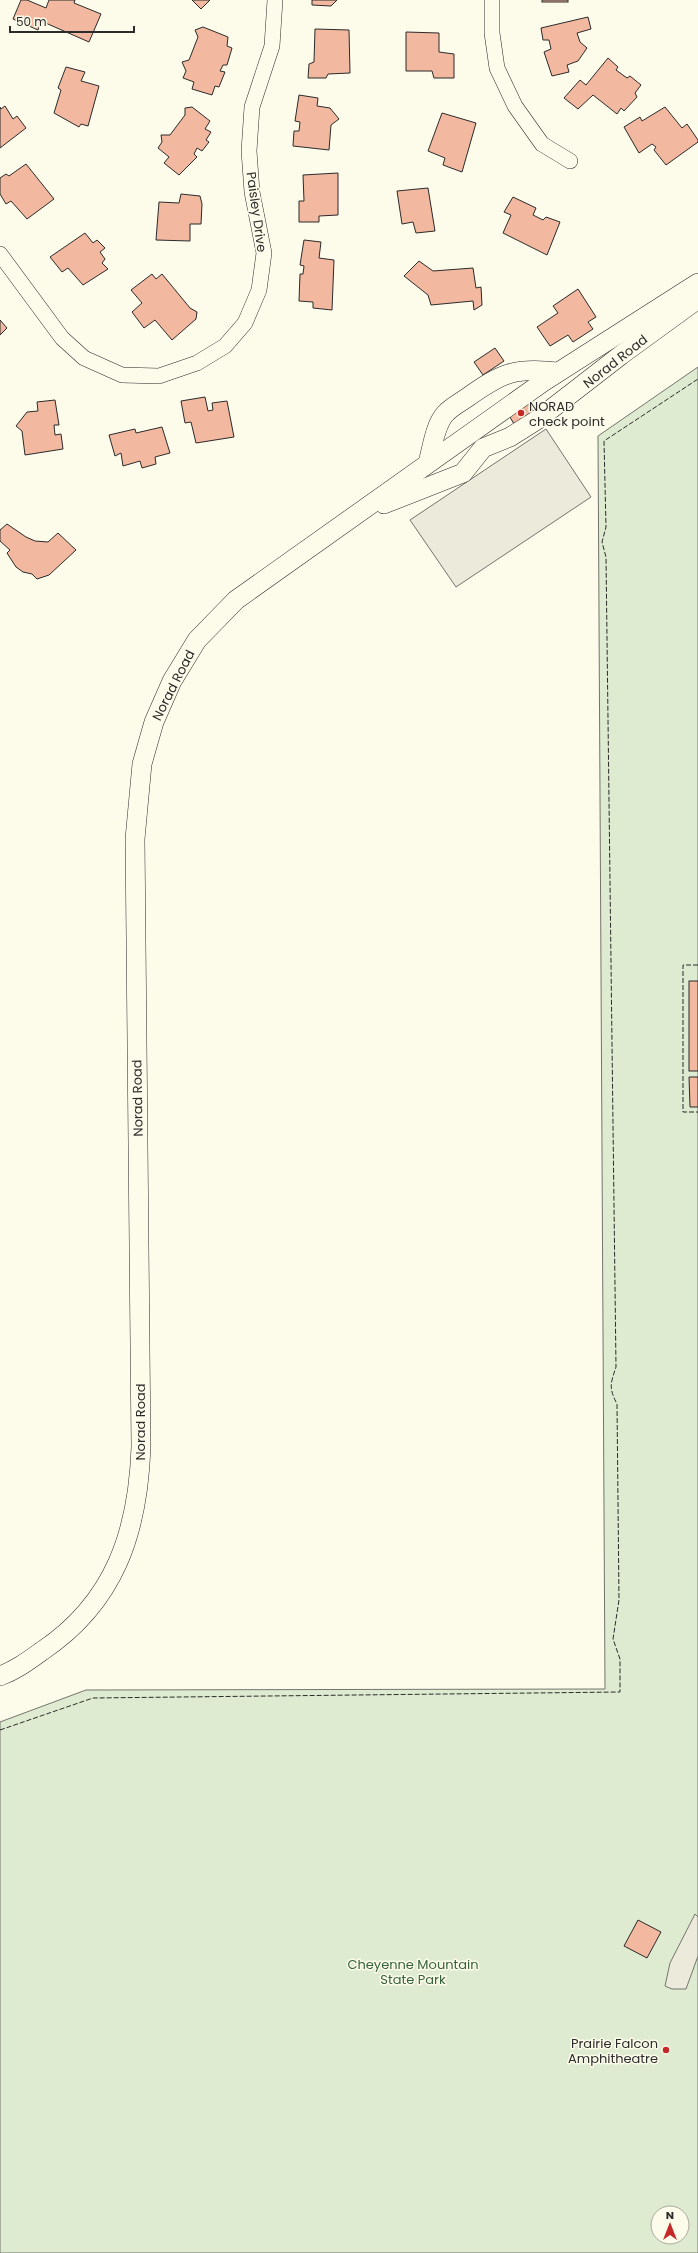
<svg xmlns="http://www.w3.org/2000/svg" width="698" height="2253" viewBox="0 0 698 2253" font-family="Poppins,sans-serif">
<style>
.green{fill:#deebd1;stroke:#74746e;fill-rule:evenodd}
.parking{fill:#eceadb;stroke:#74746e}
.building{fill:#f2b8a0;stroke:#2b2b2b}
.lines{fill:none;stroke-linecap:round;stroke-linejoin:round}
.minor-casing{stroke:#2b2b2b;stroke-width:16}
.tertiary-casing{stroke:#2b2b2b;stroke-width:20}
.minor{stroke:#fdfbea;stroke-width:15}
.tertiary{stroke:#fdfbea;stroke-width:19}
.fence{stroke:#2b2b2b;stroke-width:1;stroke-dasharray:5 2;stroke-linecap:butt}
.poi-dot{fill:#c62828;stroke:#fdfbea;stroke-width:1.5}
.labels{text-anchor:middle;stroke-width:3;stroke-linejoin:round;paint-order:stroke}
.street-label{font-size:13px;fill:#2b2b2b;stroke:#fdfbea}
.poi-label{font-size:13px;fill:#2b2b2b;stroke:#fdfbea;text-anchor:start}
.park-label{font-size:13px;fill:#34623c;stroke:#fdfbea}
</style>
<rect width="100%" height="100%" fill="#fdfbea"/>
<!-- green -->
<path class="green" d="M698 367V2253H0V1722L86 1690 605 1689 598 436ZM658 2213H682V2237H658Z"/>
<!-- parking -->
<g class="parking">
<polygon points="546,429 591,497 456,587 410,520"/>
<polygon points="695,1914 698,1917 698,1956 686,1989 672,1989 665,1986 670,1963"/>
</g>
<!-- building -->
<g class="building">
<polygon points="21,0 27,0 46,8 49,0 75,0 74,3 101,14 89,42 41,21 38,30 13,19"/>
<polygon points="192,0 210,0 201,9"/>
<polygon points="312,0 337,0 331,6 312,5"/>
<rect x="542" y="0" width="26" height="2"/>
<polygon points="588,17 591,29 577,33 580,42 587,48 578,61 567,65 569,72 552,76 544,52 551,49 549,40 543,40 541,28"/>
<polygon points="203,27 228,37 227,46 232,48 227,65 223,65 220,71 225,72 219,87 215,86 212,95 192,89 194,82 183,78 186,71 182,62 189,60 198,37 195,30"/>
<polygon points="315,29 349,30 350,73 328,74 326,78 308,78 309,64 314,62"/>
<polygon points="406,32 439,33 439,52 454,54 454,78 434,78 432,71 406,71"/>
<polygon points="608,58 618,67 616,70 627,78 630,76 641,85 635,93 637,97 624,111 621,108 617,114 593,95 578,109 564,98 580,80 586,85"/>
<polygon points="66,67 85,72 81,81 99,86 88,126 81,124 79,127 54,113 61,90 58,88"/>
<polygon points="299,95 318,98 317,106 330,108 339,119 331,125 329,150 293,146 294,131 299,131 300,122 295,121"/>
<polygon points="5,106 13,119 17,116 26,128 0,148 0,107 1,109"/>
<polygon points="192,107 210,121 205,129 211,132 206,140 209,142 202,151 197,148 194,154 197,157 179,175 164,163 169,157 158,148 162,142 161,135 170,135 185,115 185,108"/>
<polygon points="665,107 682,128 687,124 698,140 698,142 666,165 654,150 656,147 652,144 639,153 624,127 640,117 642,121"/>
<polygon points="442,113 476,123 462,172 443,165 445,158 428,151"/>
<polygon points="26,164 54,199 27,219 11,201 6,204 0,194 0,178 6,174 9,176"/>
<polygon points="338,173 338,215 319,216 319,222 299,222 299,201 304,201 303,175"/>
<polygon points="428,188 435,231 416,233 413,222 402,224 397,191"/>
<polygon points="181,194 200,196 202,204 201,224 190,224 190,241 156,240 159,202 179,203"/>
<polygon points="513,197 536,208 533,215 543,220 546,217 560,222 547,255 503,233 511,215 504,212"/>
<polygon points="85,233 93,243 97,240 105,248 100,252 105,259 102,263 108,269 83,285 68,268 62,272 50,257"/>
<polygon points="304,240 321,242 319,258 334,260 332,310 313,308 313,302 299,301 300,274 303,274 304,266 300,265"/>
<polygon points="419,261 433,271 473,268 476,288 481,287 482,305 474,310 473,301 431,305 428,295 404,276"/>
<polygon points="152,274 156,279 162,274 190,308 197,312 196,319 172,340 155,320 144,328 132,312 142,303 131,290"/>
<polygon points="578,289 596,317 588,322 593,329 573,342 568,335 550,346 537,327 558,313 553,306"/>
<polygon points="0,320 7,328 0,335"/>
<polygon points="495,348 504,361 483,375 474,362"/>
<polygon points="205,397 208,411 213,410 212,403 227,401 234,437 196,443 191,422 185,423 181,401"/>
<polygon points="525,399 536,415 516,427 506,411"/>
<polygon points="55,400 59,425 54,425 55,435 61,434 63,449 25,455 22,431 16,426 27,412 38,411 37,402"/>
<polygon points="162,427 170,453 155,457 156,464 142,468 140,461 123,466 121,453 115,456 109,435 135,429 136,433"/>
<polygon points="7,524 26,537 35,541 48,542 58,533 76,550 49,575 37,579 32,574 23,572 16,567 7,553 10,550 0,541 0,530"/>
<rect x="689" y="981" width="9" height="90"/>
<polygon points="689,1077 698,1077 698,1107 690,1107"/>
<polygon points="638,1920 661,1932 647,1958 624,1946"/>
</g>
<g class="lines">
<!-- minor casing -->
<g class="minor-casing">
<g id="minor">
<polyline points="492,0 492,33 497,68 515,106 542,144 570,161"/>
<polyline points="0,254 62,338 84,358 122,375 159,376 197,363 225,346 245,323 259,290 264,253 252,192 249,151 252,107 272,46 275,0"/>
</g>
</g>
<!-- tertiary casing -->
<g class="tertiary-casing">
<g id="tertiary">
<path d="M428 463C432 448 435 425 445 414 451 407 461 402 468 397 502 373 515 367 557 372"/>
<polyline points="384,504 463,473 483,448 510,437 537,420 621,355 698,299"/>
<path d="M0 1676C16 1670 28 1661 42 1651 115 1602 138 1532 141 1447L135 839 142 764 154 722 172 681 197 640 236 600 543 382 698 283"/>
</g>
</g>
<!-- minor -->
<use href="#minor" class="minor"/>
<!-- tertiary -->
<use href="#tertiary" class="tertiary"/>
<!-- fence -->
<g class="fence">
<polyline points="698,965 683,965 683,1112 698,1112"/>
<path d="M0 1730 93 1698 620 1692V1659L613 1639 619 1600 617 1404C609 1388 610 1385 616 1367L606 557 602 542 606 527 604 441 698 379"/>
</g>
</g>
<!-- markers -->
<g class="poi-dot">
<circle cx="521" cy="413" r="4"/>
<circle cx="666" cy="2050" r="4"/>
</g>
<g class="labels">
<!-- street labels -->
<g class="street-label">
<text transform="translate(257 212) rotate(82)" y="5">Paisley Drive</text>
<text transform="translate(615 361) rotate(-38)" y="5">Norad Road</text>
<text transform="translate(173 685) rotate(-63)" y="5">Norad Road</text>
<text transform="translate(137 1098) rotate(-91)" y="5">Norad Road</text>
<text transform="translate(140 1422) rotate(-90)" y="5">Norad Road</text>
</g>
<!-- poi labels -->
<g class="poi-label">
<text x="529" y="411">NORAD<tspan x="529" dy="15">check point</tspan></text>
<text x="658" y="2048" text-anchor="end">Prairie Falcon<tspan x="658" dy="15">Amphitheatre</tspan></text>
</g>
<!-- park labels -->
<g class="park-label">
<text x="413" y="1969">Cheyenne Mountain<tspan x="413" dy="15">State Park</tspan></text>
</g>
</g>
<!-- north arrow -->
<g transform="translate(670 2225)"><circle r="19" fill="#fdfbea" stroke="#a9a89e"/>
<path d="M0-3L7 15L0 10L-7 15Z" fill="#c62828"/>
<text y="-6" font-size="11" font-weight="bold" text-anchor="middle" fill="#2b2b2b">N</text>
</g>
<!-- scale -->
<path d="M10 26v6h124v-6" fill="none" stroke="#2b2b2b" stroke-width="2"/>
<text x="16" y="26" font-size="12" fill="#2b2b2b" stroke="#fdfbea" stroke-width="3" paint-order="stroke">50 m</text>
</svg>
